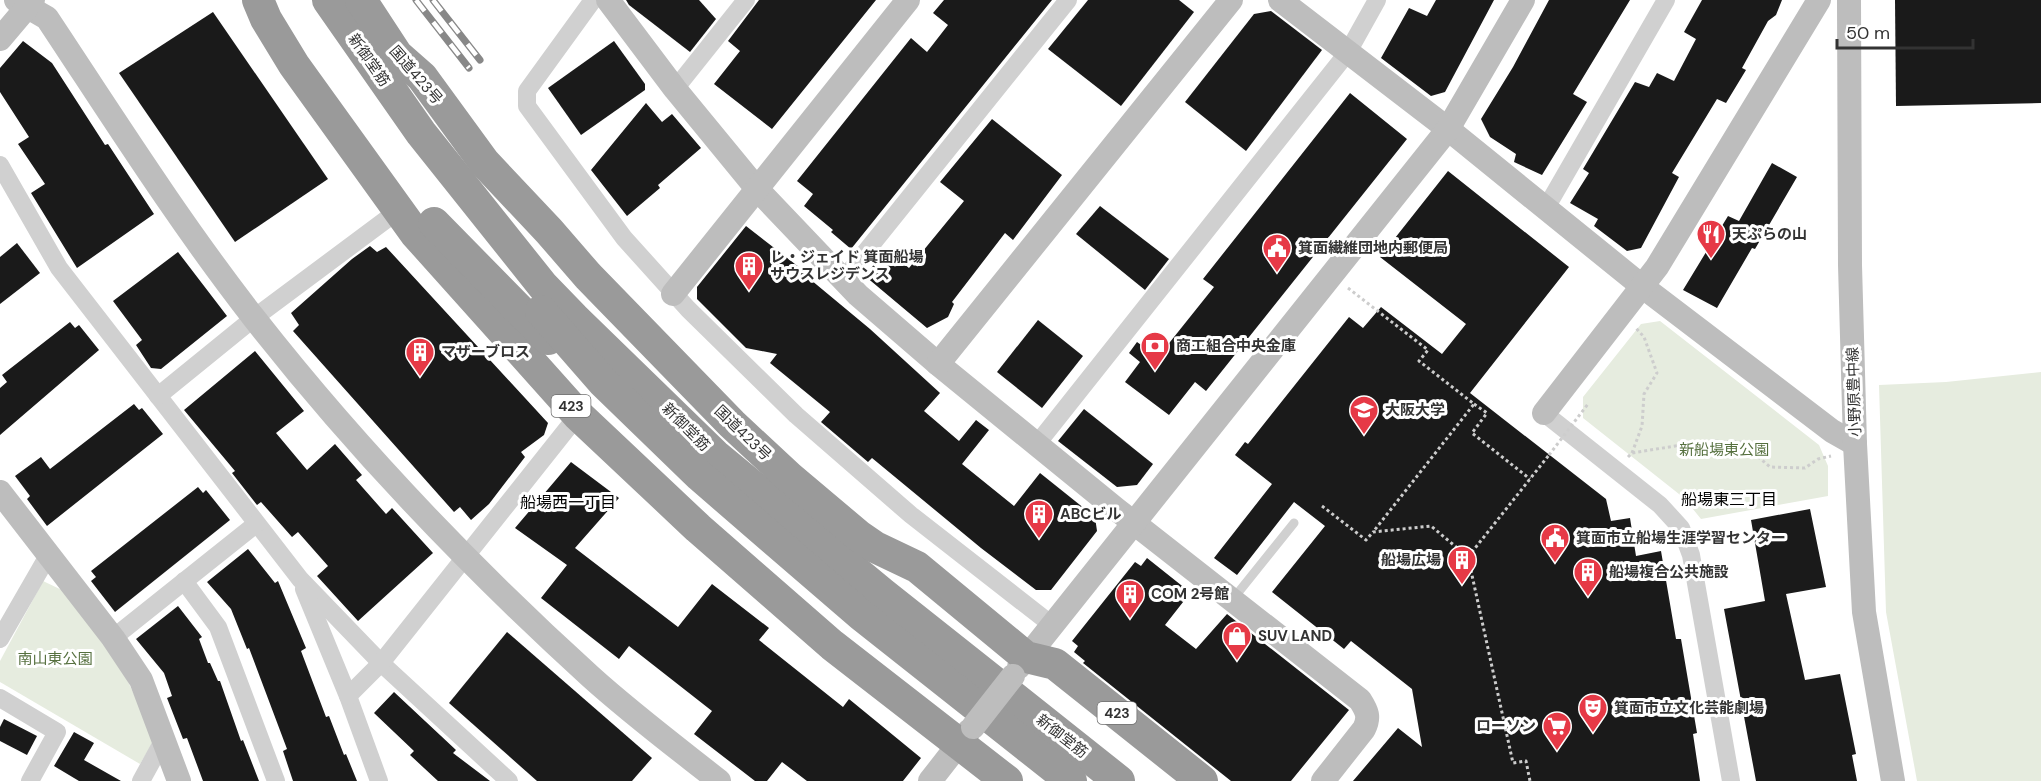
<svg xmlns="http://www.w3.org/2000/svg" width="2041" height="781" viewBox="0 0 2041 781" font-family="'DM Sans','Noto Sans JP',sans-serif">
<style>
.green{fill:#e6ecdf}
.building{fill:#1a1a1a}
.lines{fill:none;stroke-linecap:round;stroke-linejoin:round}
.path{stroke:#cdcdcd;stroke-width:3;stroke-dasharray:3 3;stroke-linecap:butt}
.lane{stroke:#d0d0d0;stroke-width:9}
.street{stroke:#d0d0d0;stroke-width:18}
.secondary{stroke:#bdbdbd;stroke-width:24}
.highway{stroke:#9a9a9a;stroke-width:32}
.rail-casing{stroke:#888;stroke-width:7}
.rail{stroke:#fff;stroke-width:4.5;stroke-dasharray:14;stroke-linecap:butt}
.path-bridge{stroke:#cdcdcd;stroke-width:3;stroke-dasharray:3 3;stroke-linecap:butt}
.secondary-bridge{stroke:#bdbdbd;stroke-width:24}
.labels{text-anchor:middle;stroke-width:6;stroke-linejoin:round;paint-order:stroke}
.shield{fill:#fff;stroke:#707070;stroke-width:1.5}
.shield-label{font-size:14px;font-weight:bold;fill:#333}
.street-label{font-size:15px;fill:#333;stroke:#fff}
.poi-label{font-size:15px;font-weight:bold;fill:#333;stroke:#fff;text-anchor:start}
.park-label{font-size:15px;fill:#56703f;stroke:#fff}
.neighbourhood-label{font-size:16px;fill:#000;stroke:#fff}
</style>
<rect width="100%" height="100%" fill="#fff"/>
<!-- green -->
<g class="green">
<polygon points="1660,321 1819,445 1828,466 1828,496 1701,519 1684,498 1583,418 1583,397 1641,324"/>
<polygon points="2041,372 2041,781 1917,781 1886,612 1879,385 1946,382"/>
<polygon points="43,581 66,592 121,667 152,732 152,744 140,764 0,682 0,661"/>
</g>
<!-- building -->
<g class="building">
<polygon points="626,0 699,0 716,19 690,52 629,5"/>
<polygon points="759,0 876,0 772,129 714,84 740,51 728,41"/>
<polygon points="944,0 1052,0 851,249 831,232 833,230 804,206 813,194 797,181 911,38 927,52 948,25 933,13"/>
<polygon points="1088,0 1179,0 1194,12 1121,106 1048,49"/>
<polygon points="1436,0 1494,0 1445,92 1431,96 1381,58 1409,8 1427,16"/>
<polygon points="1549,0 1630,0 1573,94 1587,102 1542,175 1514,162 1516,154 1490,137 1481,119 1513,67"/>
<polygon points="1702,0 1782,0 1776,15 1768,21 1742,68 1746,70 1726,103 1717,99 1672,173 1679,177 1641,248 1627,251 1594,226 1598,219 1570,203 1589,173 1583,169 1635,82 1649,87 1657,73 1674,81 1696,39 1684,32"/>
<polygon points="1895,0 2041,0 2041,103 1896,106"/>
<polygon points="1271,11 1322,50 1246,151 1185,102 1254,14"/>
<polygon points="213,12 328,179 235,242 119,73"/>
<polygon points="23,41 52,63 105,145 108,144 154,214 77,268 31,193 45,184 18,144 29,137 0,92 0,68"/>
<polygon points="614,41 645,84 645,90 581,135 548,88"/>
<polygon points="1350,93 1407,139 1206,391 1195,382 1169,415 1125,382 1140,362 1129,353 1137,342 1158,357 1214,287 1203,279"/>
<polygon points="646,103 662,122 672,114 701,148 658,185 660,188 627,216 591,170"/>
<polygon points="992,119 1062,175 1013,240 1005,233 952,302 954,304 948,317 927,328 865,276 886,249 909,268 964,201 940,182"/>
<polygon points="1772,163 1797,177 1755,249 1752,248 1717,308 1683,290 1728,216 1739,221"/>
<polygon points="1448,171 1569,267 1470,393 1606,499 1611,521 1630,518 1636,556 1661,551 1676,639 1681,639 1697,733 1693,734 1700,781 1353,781 1398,728 1422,747 1412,689 1351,641 1344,649 1272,592 1325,526 1294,502 1237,575 1214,558 1272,484 1235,455 1245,442 1248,444 1349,317 1363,328 1381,307 1442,354 1466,324 1380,257"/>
<polygon points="1100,206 1169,259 1145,290 1076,234"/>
<polygon points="746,226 813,278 811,280 870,329 940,393 924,411 959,441 976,420 989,430 962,464 1014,506 1040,473 1095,517 1097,531 1051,590 1036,590 981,548 872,458 868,462 821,422 830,412 770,363 777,354 746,348 697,299 697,287"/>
<polygon points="17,243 40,273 0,304 0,257"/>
<polygon points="370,246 377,252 386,247 548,423 544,435 521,452 525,457 489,504 471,520 460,507 454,512 293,331 299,325 291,313 352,259"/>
<polygon points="178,252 227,316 161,369 151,368 136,345 142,340 113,301"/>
<polygon points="1038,320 1083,356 1042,408 997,372"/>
<polygon points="70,322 75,328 79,325 99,350 0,435 0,388 7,382 2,375"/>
<polygon points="255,351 304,411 276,433 307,470 335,444 362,475 356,480 386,514 392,508 433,553 358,621 317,576 328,566 298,532 292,537 261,502 257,505 232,473 235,471 184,410"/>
<polygon points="134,404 139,410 142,408 163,434 47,526 27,499 30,496 15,476 41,457 50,469"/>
<polygon points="1084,409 1153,464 1137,485 1117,487 1058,441"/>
<polygon points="571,462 619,498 575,548 678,627 712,584 769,628 759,640 843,707 849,699 921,758 903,781 807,781 782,762 767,781 755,781 694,734 712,711 629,646 619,659 541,598 567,565 515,528"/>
<polygon points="198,487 203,493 206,490 230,520 115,612 91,581 96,577 91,571"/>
<polygon points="1810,509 1826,587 1786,594 1805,680 1840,674 1856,754 1852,755 1857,781 1756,781 1724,609 1765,601 1751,520"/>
<polygon points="248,549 275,583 278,581 306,648 301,651 326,717 329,716 344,755 346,754 357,781 293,781 283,751 287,749 249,648 247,649 231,609 207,582"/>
<polygon points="1147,558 1186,589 1182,593 1187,597 1165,625 1196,649 1227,614 1349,710 1291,781 1231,781 1083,663 1085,661 1074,652 1078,646 1072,641 1135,562 1141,566"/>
<polygon points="178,606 202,637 199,639 208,663 210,663 218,681 220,681 241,741 243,740 259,781 203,781 187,738 183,739 167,698 172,696 164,673 136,639"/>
<polygon points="507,632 652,758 632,781 537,781 449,703"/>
<polygon points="394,692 456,750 453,753 490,781 438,781 410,755 414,751 374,713"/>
<polygon points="4,719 37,736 27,755 0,741 0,727"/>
<polygon points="74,732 94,743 84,760 121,781 79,781 54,766"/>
</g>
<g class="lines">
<!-- path -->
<g class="path">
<polyline points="1348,288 1428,350 1419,361 1474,404 1373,532"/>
<polyline points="1474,404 1487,413 1472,433 1530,479"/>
<polyline points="1632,453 1642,426 1644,394 1657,373 1644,337 1636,328"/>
<polyline points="1628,457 1632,453 1706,441 1741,442 1770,467 1805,468 1818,459 1831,456"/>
<polyline points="1322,506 1366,540 1373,532 1431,526 1468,557 1513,763 1526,761 1530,781"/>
<polyline points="1468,557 1549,455"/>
</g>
<!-- lane -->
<polyline class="lane" points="1233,599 1294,523"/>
<!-- street -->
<g class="street">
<polyline points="593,0 527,91 527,106 624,238 688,309 796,415 911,515 1052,625"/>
<polyline points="675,89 746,0"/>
<polyline points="0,165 59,268 300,579 381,663 509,781"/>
<polyline points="1546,208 1666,0"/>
<polyline points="843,280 1068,0"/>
<polyline points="158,396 254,318 399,210"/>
<polyline points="1544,413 1660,505 1681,528 1691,555 1731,781"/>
<polyline points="1037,444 1348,52 1377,0"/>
<polyline points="184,581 218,627 276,781"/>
<polyline points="304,589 348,696 379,781"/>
<polyline points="113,638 256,524"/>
<polyline points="0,639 49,554"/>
<polyline points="348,696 381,663 578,415"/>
<polyline points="0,698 57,732 30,781"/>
<polyline points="141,781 163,741"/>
</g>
<!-- secondary -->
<g class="secondary">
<path d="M16 0 47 18C114 119 179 222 254 318 355 447 470 567 591 677 632 714 676 747 719 781"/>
<path d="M608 0 675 89 757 189 858 295 938 364 1116 509 1360 700C1367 711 1370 717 1364 729L1323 781"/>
<polyline points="1280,0 1448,129 1643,287 1832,431 1855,444"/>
<polyline points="1849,0 1850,265 1855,444 1864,612 1893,781"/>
<polyline points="0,39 33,0"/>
<polyline points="673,294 908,0"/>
<polyline points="938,364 1231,0"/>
<polyline points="1544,413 1657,267 1819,0"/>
<polyline points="0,492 113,638 141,680 179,781"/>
<polyline points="1019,667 1448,129 1523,0"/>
<polyline points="930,781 969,731"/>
</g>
<!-- highway -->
<g class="highway">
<polyline points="258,0 266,19 294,65 415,233 578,415 698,528 832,645 1007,781"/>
<polyline points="328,0 421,133 543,286 574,318 715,455 882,593 1119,781"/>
<polyline points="361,0 397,55 422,77 484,162 549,231 588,276 732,424 789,477 859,536 875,547 917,567 1026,657 1055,664 1202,781"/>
<polyline points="434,223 548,339"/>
<polyline points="541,311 603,382 700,476 861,615 1071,781"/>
</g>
<!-- rail casing -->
<g class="rail-casing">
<g id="rail">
<polyline points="416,0 469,68"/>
<polyline points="433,0 480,60"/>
</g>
</g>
<!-- rail -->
<use href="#rail" class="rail"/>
<!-- path-bridge -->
<polyline class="path-bridge" points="1549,455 1588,404"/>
<!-- secondary-bridge -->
<polyline class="secondary-bridge" points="973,727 1013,676"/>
</g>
<!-- icons -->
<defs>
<g id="restaurant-pin" transform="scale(1.5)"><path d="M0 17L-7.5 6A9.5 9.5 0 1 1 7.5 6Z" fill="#e63946" stroke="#fff"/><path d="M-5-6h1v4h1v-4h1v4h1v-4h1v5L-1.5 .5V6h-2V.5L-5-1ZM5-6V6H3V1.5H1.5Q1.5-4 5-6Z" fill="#fff"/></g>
<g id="civic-pin" transform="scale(1.5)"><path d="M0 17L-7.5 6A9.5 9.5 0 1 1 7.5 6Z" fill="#e63946" stroke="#fff"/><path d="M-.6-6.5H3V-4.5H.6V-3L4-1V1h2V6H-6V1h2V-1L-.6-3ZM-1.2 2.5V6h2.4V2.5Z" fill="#fff"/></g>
<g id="building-pin" transform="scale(1.5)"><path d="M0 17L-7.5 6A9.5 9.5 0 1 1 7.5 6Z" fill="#e63946" stroke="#fff"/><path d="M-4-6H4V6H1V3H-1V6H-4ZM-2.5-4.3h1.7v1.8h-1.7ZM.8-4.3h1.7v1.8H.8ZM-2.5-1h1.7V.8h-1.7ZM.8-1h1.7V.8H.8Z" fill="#fff"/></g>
<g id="bank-pin" transform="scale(1.5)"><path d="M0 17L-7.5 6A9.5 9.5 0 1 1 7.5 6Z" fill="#e63946" stroke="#fff"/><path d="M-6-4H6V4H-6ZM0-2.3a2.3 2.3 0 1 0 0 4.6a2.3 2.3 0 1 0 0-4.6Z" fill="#fff"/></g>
<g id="university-pin" transform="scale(1.5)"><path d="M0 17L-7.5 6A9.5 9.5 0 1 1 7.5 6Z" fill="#e63946" stroke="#fff"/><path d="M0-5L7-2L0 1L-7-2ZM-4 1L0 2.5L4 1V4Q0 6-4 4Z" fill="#fff"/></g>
<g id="shop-pin" transform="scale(1.5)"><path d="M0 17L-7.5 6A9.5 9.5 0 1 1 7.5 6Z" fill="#e63946" stroke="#fff"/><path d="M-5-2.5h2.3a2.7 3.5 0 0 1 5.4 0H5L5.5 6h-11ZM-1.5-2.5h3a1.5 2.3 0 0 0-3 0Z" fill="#fff"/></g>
<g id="theatre-pin" transform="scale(1.5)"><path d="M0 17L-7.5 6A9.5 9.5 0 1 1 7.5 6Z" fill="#e63946" stroke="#fff"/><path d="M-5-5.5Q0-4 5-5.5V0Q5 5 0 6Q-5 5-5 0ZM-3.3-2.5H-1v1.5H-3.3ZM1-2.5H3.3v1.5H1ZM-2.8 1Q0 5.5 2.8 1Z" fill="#fff"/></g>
<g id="supermarket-pin" transform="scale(1.5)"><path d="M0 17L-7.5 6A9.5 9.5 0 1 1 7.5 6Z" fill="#e63946" stroke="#fff"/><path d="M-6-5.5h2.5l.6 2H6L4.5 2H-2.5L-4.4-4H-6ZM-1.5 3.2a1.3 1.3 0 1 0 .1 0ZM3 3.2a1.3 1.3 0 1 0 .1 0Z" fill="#fff"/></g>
</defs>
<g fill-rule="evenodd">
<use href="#restaurant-pin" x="1711" y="234"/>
<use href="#civic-pin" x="1277" y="248"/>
<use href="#building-pin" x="749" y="266"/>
<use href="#bank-pin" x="1155" y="346"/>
<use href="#building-pin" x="420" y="352"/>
<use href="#university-pin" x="1364" y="410"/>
<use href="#building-pin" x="1039" y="514"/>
<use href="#civic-pin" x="1555" y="538"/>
<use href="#building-pin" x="1462" y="560"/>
<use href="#building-pin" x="1588" y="572"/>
<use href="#building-pin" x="1130" y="594"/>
<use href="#shop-pin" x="1237" y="636"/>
<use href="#theatre-pin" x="1593" y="708"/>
<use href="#supermarket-pin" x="1557" y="726"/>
</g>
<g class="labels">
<!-- shield labels -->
<g class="shield">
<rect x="551.5" y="395" width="39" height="22" rx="4.5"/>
<rect x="1097.5" y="702" width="39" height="22" rx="4.5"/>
</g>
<g class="shield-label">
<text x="571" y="411">423</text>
<text x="1117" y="718">423</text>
</g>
<!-- street labels -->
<g class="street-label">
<text transform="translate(369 60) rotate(55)" y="5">新御堂筋</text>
<text transform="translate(416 75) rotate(49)" y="5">国道423号</text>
<text transform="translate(1854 392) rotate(-92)" y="5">小野原豊中線</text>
<text transform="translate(686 427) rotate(45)" y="5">新御堂筋</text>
<text transform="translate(743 433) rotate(44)" y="5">国道423号</text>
<text transform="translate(1062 736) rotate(38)" y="5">新御堂筋</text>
</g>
<!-- poi labels -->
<g class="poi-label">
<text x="1732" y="239">天ぷらの山</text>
<text x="1298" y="253">箕面繊維団地内郵便局</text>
<text x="770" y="262">レ・ジェイド 箕面船場<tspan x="770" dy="17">サウスレジデンス</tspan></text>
<text x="1176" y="351">商工組合中央金庫</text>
<text x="441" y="357">マザーブロス</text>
<text x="1385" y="415">大阪大学</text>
<text x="1060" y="519">ABCビル</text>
<text x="1576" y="543">箕面市立船場生涯学習センター</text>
<text x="1441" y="565" text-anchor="end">船場広場</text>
<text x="1609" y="577">船場複合公共施設</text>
<text x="1151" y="599">COM 2号館</text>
<text x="1258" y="641">SUV LAND</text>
<text x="1614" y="713">箕面市立文化芸能劇場</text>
<text x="1536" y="731" text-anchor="end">ローソン</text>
</g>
<!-- park labels -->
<g class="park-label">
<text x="1724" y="455">新船場東公園</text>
<text x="55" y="664">南山東公園</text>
</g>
<!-- neighbourhood labels -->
<g class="neighbourhood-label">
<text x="1729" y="505">船場東三丁目</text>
<text x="568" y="508">船場西一丁目</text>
</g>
</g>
<!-- scale -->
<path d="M1837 39v9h136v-9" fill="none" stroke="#333333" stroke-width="3"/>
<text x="1846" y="39" font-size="18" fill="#333333" stroke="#ffffff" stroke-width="4.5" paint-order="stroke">50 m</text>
</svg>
